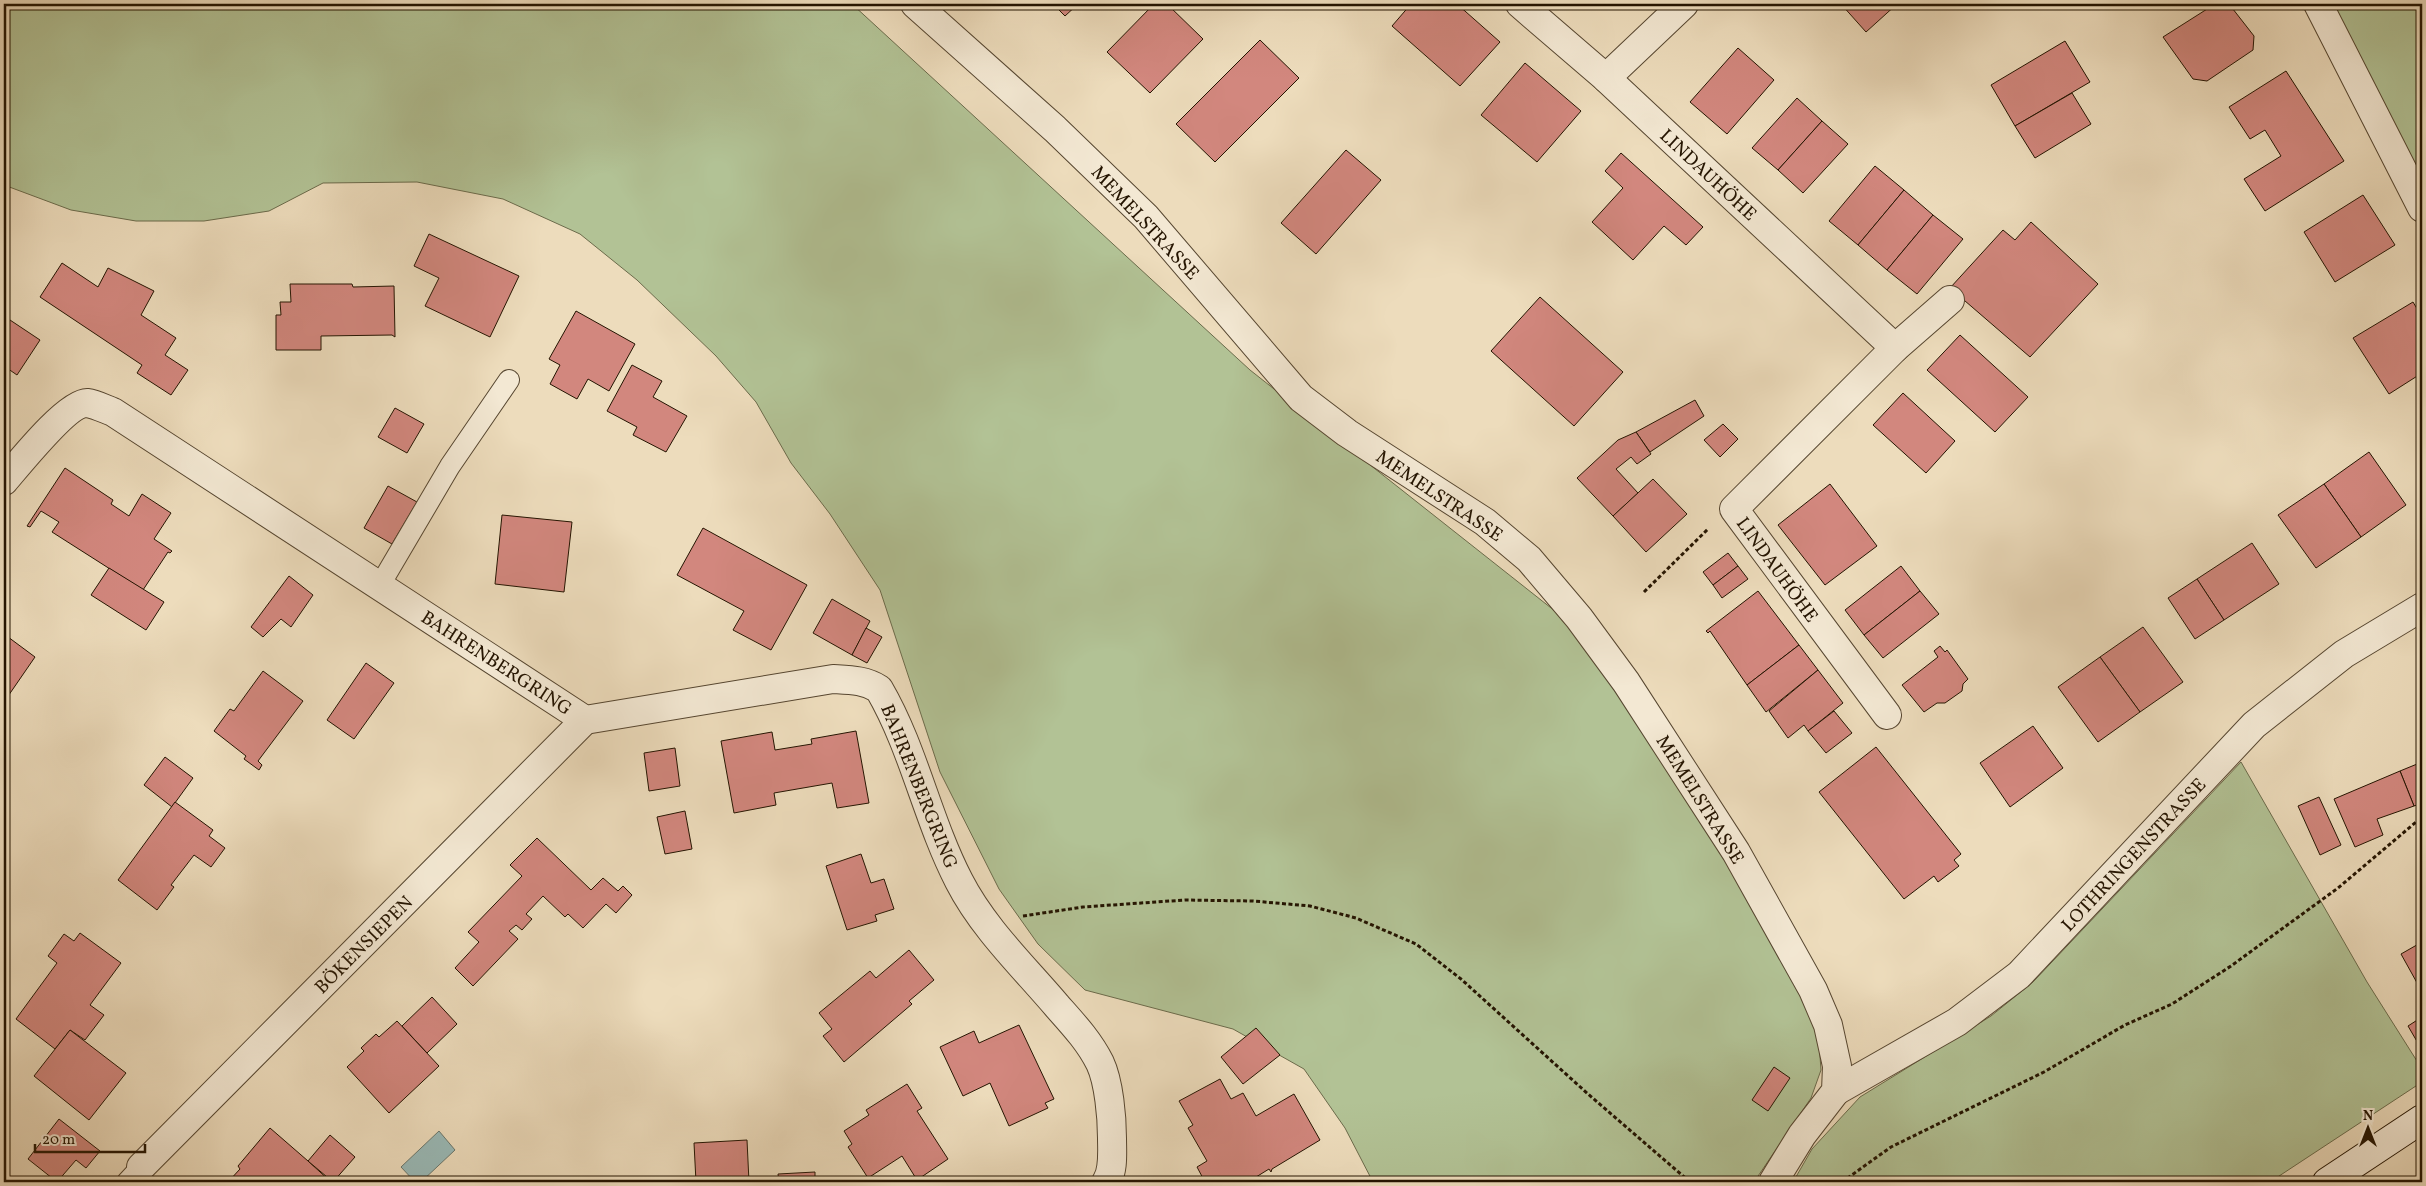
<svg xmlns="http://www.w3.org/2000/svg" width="2426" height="1186" viewBox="0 0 2426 1186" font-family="Vollkorn,serif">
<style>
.green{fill:#b2c295;stroke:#6b6b4b}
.water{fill:#9abab7;stroke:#6b786e}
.building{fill:#d2877e;stroke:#241401}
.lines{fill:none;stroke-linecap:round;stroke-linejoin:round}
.lane-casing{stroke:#564630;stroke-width:22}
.street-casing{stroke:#564630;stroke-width:30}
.secondary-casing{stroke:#241401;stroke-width:30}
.path{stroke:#241401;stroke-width:3;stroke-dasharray:4 2.5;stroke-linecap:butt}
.lane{stroke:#f3e8d3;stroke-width:20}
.street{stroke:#f3e8d3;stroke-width:28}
.secondary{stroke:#f3e8d3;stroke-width:28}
.labels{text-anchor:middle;stroke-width:4;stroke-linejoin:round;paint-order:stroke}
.street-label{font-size:19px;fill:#241401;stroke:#f3e8d3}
</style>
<rect width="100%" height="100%" fill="#eddcbc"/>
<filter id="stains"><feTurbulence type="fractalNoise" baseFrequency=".004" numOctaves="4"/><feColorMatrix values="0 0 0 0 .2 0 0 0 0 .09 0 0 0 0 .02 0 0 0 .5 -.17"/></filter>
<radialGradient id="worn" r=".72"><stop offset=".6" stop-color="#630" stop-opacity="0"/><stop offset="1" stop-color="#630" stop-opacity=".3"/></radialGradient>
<!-- green -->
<g class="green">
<polygon points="4,4 852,4 1250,370 1565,619 1672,773 1779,945 1818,1029 1821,1070 1811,1098 1754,1182 1373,1182 1345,1128 1304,1069 1233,1029 1085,990 1038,944 999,889 940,772 880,590 830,514 791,463 756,402 716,356 637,280 580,234 503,199 417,182 323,183 269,211 204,221 136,221 71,210 4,185"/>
<polygon points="2323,4 2422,4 2422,197"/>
<polygon points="2241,762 2367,982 2422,1069 2422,1082 2270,1182 1793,1182 1812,1149 1860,1097 1991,1016 2033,982"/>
</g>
<!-- water -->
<polygon class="water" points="439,1131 455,1150 421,1182 415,1182 401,1167"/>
<!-- building -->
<g class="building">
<polygon points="1053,4 1078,4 1065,16"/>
<polygon points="1154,4 1167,4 1203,39 1150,93 1107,52"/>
<polygon points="1411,4 1457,4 1500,42 1460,86 1392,26"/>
<polygon points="1841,4 1897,4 1866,32"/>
<polygon points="2215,4 2229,4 2254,36 2253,50 2207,81 2193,79 2163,37"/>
<polygon points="1260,40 1299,78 1215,162 1176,124"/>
<polygon points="2065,41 2090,82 2015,126 1991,85"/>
<polygon points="1738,48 1774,80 1727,134 1690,102"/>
<polygon points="1525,63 1581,111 1537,162 1481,115"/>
<polygon points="2286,71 2344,161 2265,211 2244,179 2281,156 2265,130 2250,139 2229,107"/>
<polygon points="2072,93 2091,124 2035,158 2015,126"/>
<polygon points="1797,98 1822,121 1778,170 1752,148"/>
<polygon points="1822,121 1848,144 1803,193 1778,170"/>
<polygon points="1346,150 1381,180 1316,254 1281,223"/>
<polygon points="1621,153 1703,227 1686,245 1664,226 1633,260 1592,222 1623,188 1605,171"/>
<polygon points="1875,166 1904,190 1858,245 1829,221"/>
<polygon points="1904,190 1933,215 1887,270 1858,245"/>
<polygon points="2363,195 2395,245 2335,282 2304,232"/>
<polygon points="1933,215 1963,239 1917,294 1887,270"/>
<polygon points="2031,222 2098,284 2030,357 1950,288 2003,230 2015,240"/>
<polygon points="429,234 519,276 490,337 425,306 439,278 414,266"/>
<polygon points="62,263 98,287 108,268 154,291 141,315 176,338 165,355 188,370 171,395 137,373 142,365 40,297"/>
<polygon points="290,284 352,284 353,287 394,286 395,337 392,335 321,336 321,350 276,350 276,315 281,315 280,302 291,302"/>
<polygon points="1540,297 1623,372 1574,426 1491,351"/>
<polygon points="2413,302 2422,317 2422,373 2389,394 2353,338"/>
<polygon points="576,311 635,344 609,391 588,379 577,399 550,384 560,365 549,359"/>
<polygon points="4,316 40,340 17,375 4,366"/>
<polygon points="1960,335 2028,397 1995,432 1927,370"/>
<polygon points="632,365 662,381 653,397 687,416 666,452 633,435 637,427 607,411"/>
<polygon points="1903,393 1955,441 1926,473 1873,425"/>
<polygon points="1695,400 1704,416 1650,452 1636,432"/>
<polygon points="395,408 424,424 407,453 378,437"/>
<polygon points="1723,424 1738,439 1720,457 1704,440"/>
<polygon points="1636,432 1651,454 1637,464 1631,457 1616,469 1638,493 1613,516 1577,478 1618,440"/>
<polygon points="2369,452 2406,505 2361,537 2324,484"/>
<polygon points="65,468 113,500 111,504 129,516 142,494 171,513 154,539 172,551 170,553 168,552 143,590 52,532 59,522 41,511 30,527 27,526"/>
<polygon points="1653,479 1687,514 1646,552 1613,516"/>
<polygon points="1830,484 1877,546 1825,585 1778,525"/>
<polygon points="2324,484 2361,537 2316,568 2278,515"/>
<polygon points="388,486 417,502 392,544 364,528"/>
<polygon points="502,515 572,522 564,592 495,584"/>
<polygon points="703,528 807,585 771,650 733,630 744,611 677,575"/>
<polygon points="2252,543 2279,584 2224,620 2197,579"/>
<polygon points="1728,553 1738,566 1713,585 1703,572"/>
<polygon points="1738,566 1748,579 1722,598 1713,585"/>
<polygon points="1901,566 1920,591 1864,635 1845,610"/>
<polygon points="109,568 164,602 146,630 91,595"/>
<polygon points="289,576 313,595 291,627 281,619 263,637 251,627"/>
<polygon points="2197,579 2224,620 2195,639 2168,598"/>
<polygon points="1758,591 1799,645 1747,685 1710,631 1708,633 1706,631"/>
<polygon points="1920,591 1939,614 1883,658 1864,635"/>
<polygon points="832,599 870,621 852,655 813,633"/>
<polygon points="2143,627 2183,682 2140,712 2100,657"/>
<polygon points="866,628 882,637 867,663 852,655"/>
<polygon points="4,634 35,657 4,702"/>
<polygon points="1799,645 1818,670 1766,712 1747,685"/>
<polygon points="1940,646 1945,652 1947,650 1968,679 1963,684 1962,691 1945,703 1937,703 1924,712 1902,685 1938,657 1934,651"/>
<polygon points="2100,657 2140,712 2098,742 2058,687"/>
<polygon points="366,663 394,683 354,739 327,720"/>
<polygon points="1818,670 1843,703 1808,731 1804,725 1788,738 1769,711"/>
<polygon points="263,671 303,701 258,761 262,765 259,770 244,759 246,756 214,731 230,709 234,711"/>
<polygon points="1834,711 1852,733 1826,753 1808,731"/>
<polygon points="2033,726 2063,768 2010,807 1980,763"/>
<polygon points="856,731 869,803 837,808 832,783 774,793 776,805 734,813 721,741 772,732 775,750 812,744 811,739"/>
<polygon points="1876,747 1961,854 1954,860 1959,866 1938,882 1934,876 1904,899 1819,792"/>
<polygon points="675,748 680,786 649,791 644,753"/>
<polygon points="165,757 193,778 172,807 144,785"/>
<polygon points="2422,762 2422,803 2414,806 2400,771"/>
<polygon points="2400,771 2414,806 2377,819 2383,835 2355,847 2334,799"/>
<polygon points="2319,797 2341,845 2320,855 2298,806"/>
<polygon points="175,802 213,830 209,836 225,848 211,867 194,855 171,885 174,887 157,910 118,880"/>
<polygon points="685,811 692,849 665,854 657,817"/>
<polygon points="537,838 591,890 603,878 618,891 623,886 632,895 616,913 606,904 583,928 568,914 565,917 543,896 526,914 532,919 522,930 516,925 509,931 518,939 473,986 455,968 479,942 468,932 522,876 510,865"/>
<polygon points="861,854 871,883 884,879 894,909 875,915 877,921 847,930 826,866"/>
<polygon points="80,933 121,963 90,1005 104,1015 85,1040 70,1030 55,1049 16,1019 57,963 48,956 64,934 74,941"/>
<polygon points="2422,942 2422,989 2421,990 2401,954"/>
<polygon points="909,950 934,980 909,1001 912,1004 844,1062 823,1036 832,1029 819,1013 870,971 876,978"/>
<polygon points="432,997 457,1024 427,1053 402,1026"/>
<polygon points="2422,1017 2422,1050 2408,1026"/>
<polygon points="397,1021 439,1066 389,1113 347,1067 364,1051 361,1048 376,1034 379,1037"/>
<polygon points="1019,1025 1054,1099 1045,1103 1048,1108 1009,1126 990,1083 963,1096 940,1047 974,1031 979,1043"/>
<polygon points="1256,1028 1280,1055 1243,1084 1221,1057"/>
<polygon points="70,1030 126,1073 89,1120 34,1076"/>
<polygon points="1774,1067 1790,1078 1768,1111 1752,1100"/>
<polygon points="1220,1079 1231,1099 1243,1093 1256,1116 1294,1094 1320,1140 1272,1169 1271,1172 1269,1169 1248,1182 1205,1182 1197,1167 1207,1161 1188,1128 1193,1125 1179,1101"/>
<polygon points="907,1084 922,1108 917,1111 948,1159 917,1180 902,1156 868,1178 848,1147 852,1144 844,1131 869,1115 866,1110"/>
<polygon points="59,1119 100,1151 86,1168 76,1160 57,1182 28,1159"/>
<polygon points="270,1128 308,1161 331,1182 228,1182 240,1169 238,1166"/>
<polygon points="330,1135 355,1157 333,1182 308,1161"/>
<polygon points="747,1140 749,1182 696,1182 694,1143"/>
<polygon points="815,1172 815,1182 779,1182 778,1174"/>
</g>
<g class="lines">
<!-- lane casing -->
<g class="lane-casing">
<g id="lane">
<polyline points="380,585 450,466 509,380"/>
<polyline points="127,1182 141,1167"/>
</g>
</g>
<!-- street casing -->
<g class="street-casing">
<g id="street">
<polyline points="915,4 1055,129 1146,217 1301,398 1347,433 1485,522 1529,559 1579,618 1626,682 1736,852 1813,990 1828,1025 1837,1066 1836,1091 1802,1135 1773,1182"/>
<polyline points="1520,4 1606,78 1895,348"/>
<polyline points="2318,4 2422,208"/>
<polyline points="1606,78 1684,4"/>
<path d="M4 481C18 465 67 403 87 403 95 404 105 409 113 412L585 720 833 679C850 680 865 680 879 689 914 749 927 819 959 881 983 928 1023 966 1057 1006 1073 1024 1089 1041 1100 1063 1109 1082 1112 1118 1112 1138 1112 1152 1114 1171 1106 1182"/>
<polyline points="1887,715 1734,509 1895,348 1950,300"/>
<polyline points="1836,1091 1957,1022 2019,975 2254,725 2344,654 2422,607"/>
<polyline points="141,1167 585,720"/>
</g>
</g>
<!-- secondary casing -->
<g class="secondary-casing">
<polyline id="secondary" points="2327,1182 2422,1119"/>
</g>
<!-- path -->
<g class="path">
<polyline points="1644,592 1708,529"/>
<polyline points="1023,916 1083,907 1185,900 1253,901 1310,906 1356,918 1416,944 1461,979 1588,1094 1690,1182"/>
<polyline points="1842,1182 1891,1147 2044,1072 2125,1025 2172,1004 2231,966 2338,888 2422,817"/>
</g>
<!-- lane -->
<use href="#lane" class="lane"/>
<!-- street -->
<use href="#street" class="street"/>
<!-- secondary -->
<use href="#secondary" class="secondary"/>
</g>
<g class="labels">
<!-- street labels -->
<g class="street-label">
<text transform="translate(1709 174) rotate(43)" y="7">LINDAUHÖHE</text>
<text transform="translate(1146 222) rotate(47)" y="7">MEMELSTRASSE</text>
<text transform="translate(1440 495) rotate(34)" y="7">MEMELSTRASSE</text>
<text transform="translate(1778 569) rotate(54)" y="7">LINDAUHÖHE</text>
<text transform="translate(497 662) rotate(33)" y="7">BAHRENBERGRING</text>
<text transform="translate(920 786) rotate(68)" y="7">BAHRENBERGRING</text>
<text transform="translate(1701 799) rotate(58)" y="7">MEMELSTRASSE</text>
<text transform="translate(2133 854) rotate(-47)" y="7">LOTHRINGENSTRASSE</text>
<text transform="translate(363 944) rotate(-45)" y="7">BÖKENSIEPEN</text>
</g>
</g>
<!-- margin -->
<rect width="2426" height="1186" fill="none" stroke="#eddcbc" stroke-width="20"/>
<rect x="5" y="5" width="2416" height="1176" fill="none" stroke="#241401" stroke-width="2.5"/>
<rect x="10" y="10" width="2406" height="1166" fill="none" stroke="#241401"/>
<!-- north arrow -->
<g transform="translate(2368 1128)" stroke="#f3e8d3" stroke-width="4" paint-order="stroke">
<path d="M0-4L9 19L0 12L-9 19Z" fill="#241401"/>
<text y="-8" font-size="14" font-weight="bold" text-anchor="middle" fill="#241401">N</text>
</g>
<!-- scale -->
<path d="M35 1144v8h110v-8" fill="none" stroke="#241401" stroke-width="2.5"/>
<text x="42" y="1144" font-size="15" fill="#241401" stroke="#f3e8d3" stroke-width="4" paint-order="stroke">20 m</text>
<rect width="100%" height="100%" filter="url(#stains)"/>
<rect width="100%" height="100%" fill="url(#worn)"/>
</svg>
